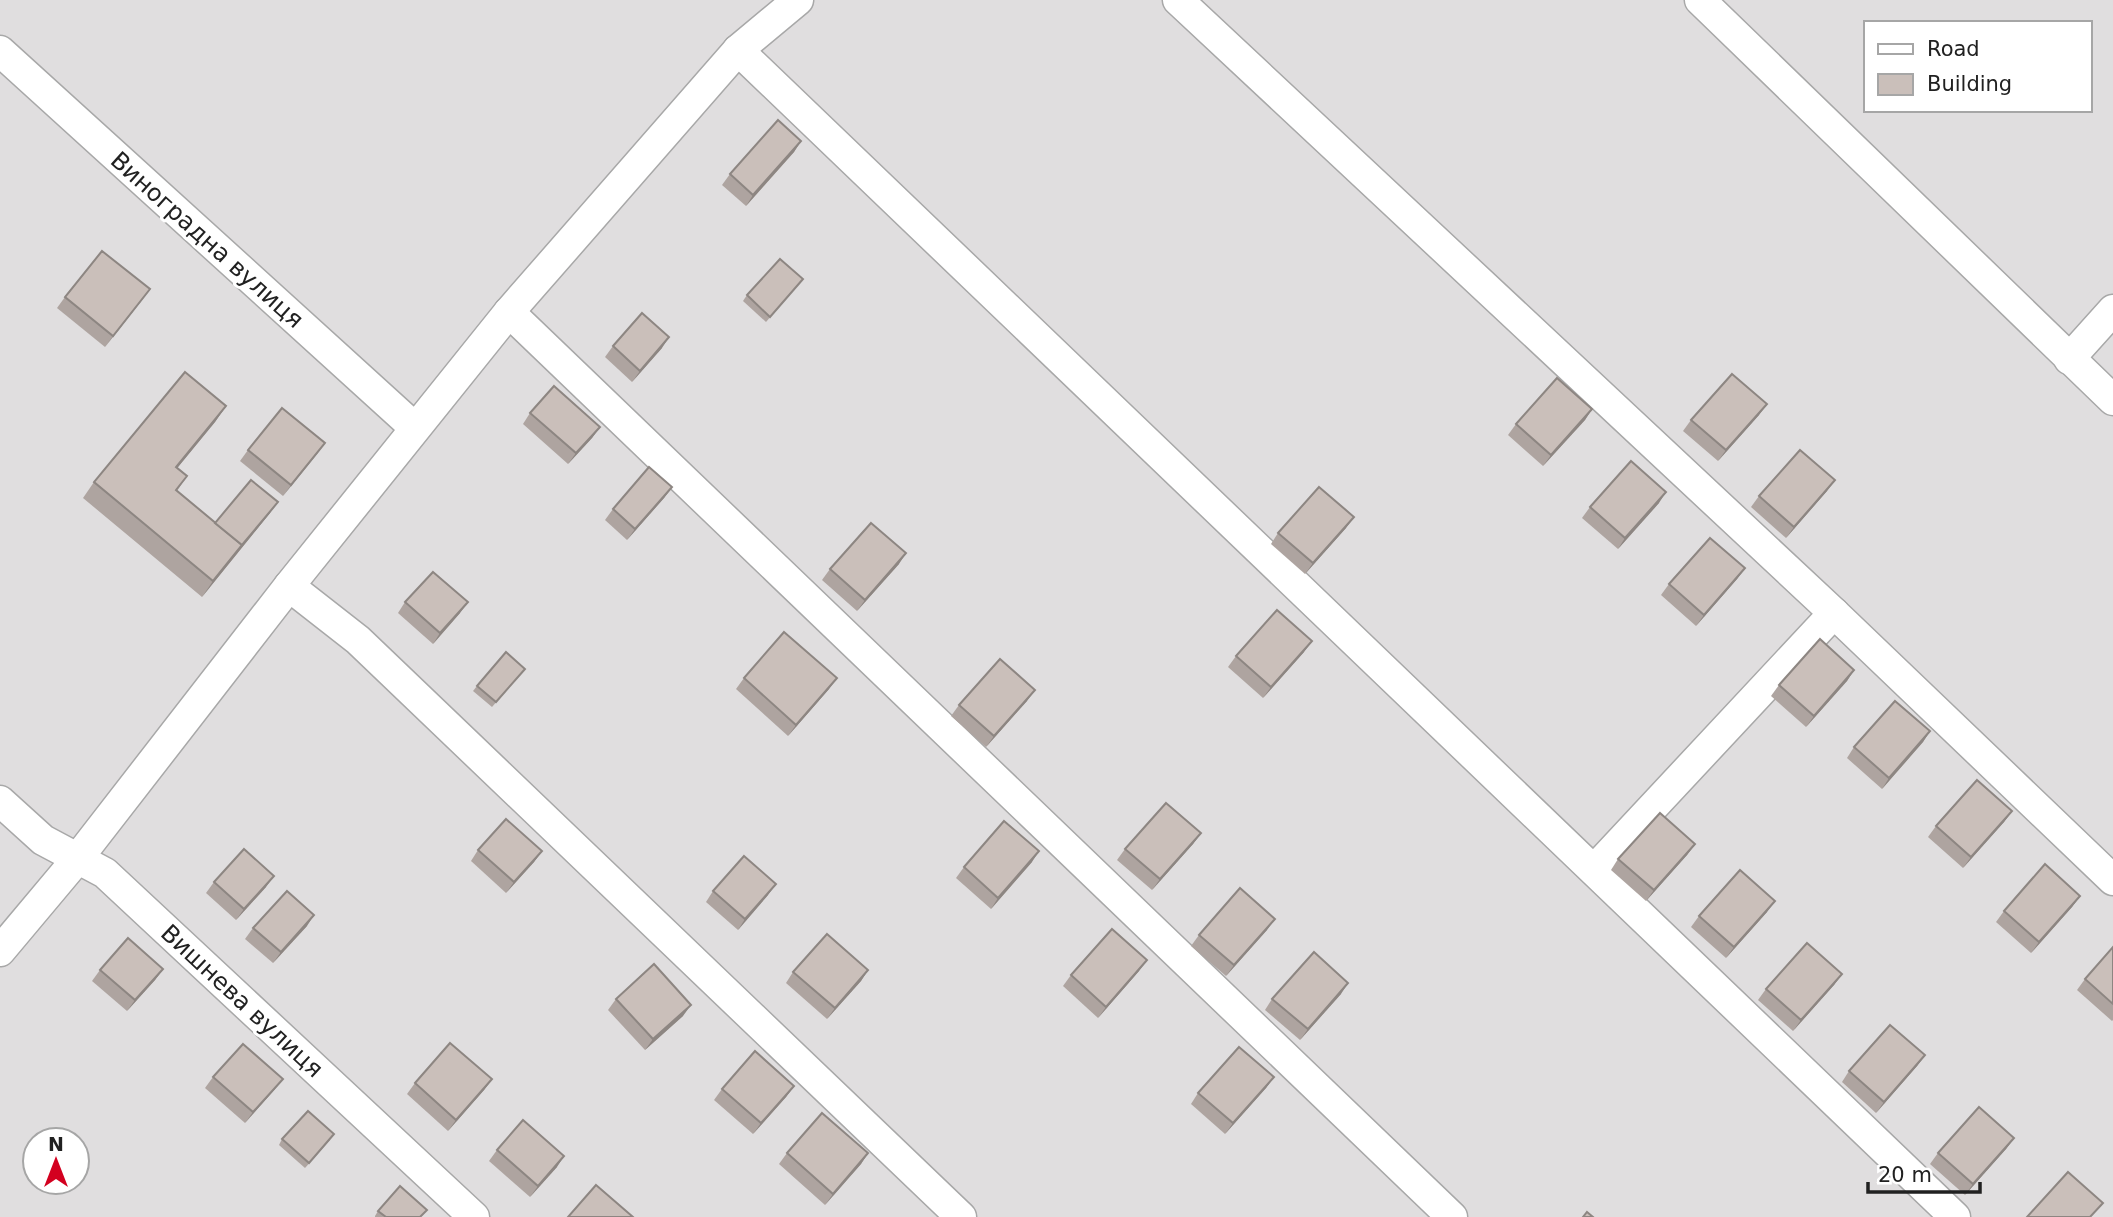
<svg xmlns="http://www.w3.org/2000/svg" width="2113" height="1217" viewBox="0 0 2113 1217" font-family="'DejaVu Sans',sans-serif">
<style>
.residential{fill:#e0dedf;fill-rule:evenodd}
.lines{fill:none;stroke-linecap:round;stroke-linejoin:round}
.street-casing{stroke:#a8a8a8;stroke-width:33}
.street{stroke:#fff;stroke-width:30}
.wall{fill:#aea4a0}
.shaded-wall{fill:#8d8682}
.building{fill:#cabfba;stroke:#8d8682;stroke-width:2}
.labels{text-anchor:middle;stroke-width:6;stroke-linejoin:round;paint-order:stroke}
.street-label{font-size:24px;fill:#212121;stroke:#fff}
</style>
<rect width="100%" height="100%" fill="#f2ede8"/>
<!-- residential -->
<path class="residential" d="M0 0H2113V1217H0ZM1866 23H2090V110H1866ZM35 1140H77V1182H35Z"/>
<g class="lines">
<!-- street casing -->
<g class="street-casing">
<g id="street">
<polyline points="1178,0 1834,613 2113,880"/>
<polyline points="1700,0 2113,400"/>
<polyline points="738,50 1955,1217"/>
<polyline points="0,51 415,428"/>
<polyline points="509,312 1452,1217"/>
<polyline points="2069,359 2113,310"/>
<polyline points="289,586 358,640 961,1217"/>
<polyline points="0,801 43,840 105,873 474,1217"/>
<polyline points="1594,870 1834,613"/>
<polyline points="0,951 78,858 289,586 509,312 738,50 798,0"/>
</g>
</g>
<!-- street -->
<use href="#street" class="street"/>
</g>
<!-- wall -->
<g class="wall">
<polygon points="801,141 794,152 746,206 722,185 730,174"/>
<polygon points="803,279 766,322 743,301 747,295"/>
<polygon points="150,289 105,347 57,308 65,297"/>
<polygon points="613,346 662,348 632,382 605,357"/>
<polygon points="226,406 215,422 177,468 187,476 177,491 215,523 270,513 202,597 83,498 94,482"/>
<polygon points="1592,409 1585,420 1543,466 1508,435 1516,424"/>
<polygon points="530,413 600,427 592,438 568,464 523,424"/>
<polygon points="1759,415 1718,461 1683,431 1691,420"/>
<polygon points="325,443 283,496 240,461 248,450"/>
<polygon points="672,487 664,498 627,540 605,520 613,509"/>
<polygon points="1827,491 1786,538 1751,507 1759,496"/>
<polygon points="1659,503 1618,549 1582,518 1590,507"/>
<polygon points="1346,528 1305,574 1271,544 1278,533"/>
<polygon points="899,564 857,611 822,580 830,569"/>
<polygon points="1745,568 1737,579 1696,626 1661,595 1669,584"/>
<polygon points="405,602 460,613 433,644 398,613"/>
<polygon points="1304,652 1263,698 1228,667 1236,656"/>
<polygon points="1854,670 1847,681 1806,727 1771,696 1779,685"/>
<polygon points="521,674 492,707 473,691 477,686"/>
<polygon points="744,678 829,689 788,736 736,689"/>
<polygon points="1027,701 986,747 951,716 959,705"/>
<polygon points="1930,731 1923,742 1882,789 1847,758 1854,747"/>
<polygon points="2012,811 2004,822 1963,868 1928,837 1936,826"/>
<polygon points="1201,833 1193,844 1152,890 1117,860 1125,849"/>
<polygon points="1695,844 1687,855 1646,901 1611,870 1618,859"/>
<polygon points="478,850 542,851 534,862 506,893 471,861"/>
<polygon points="1032,862 991,909 956,878 964,867"/>
<polygon points="214,882 266,887 236,920 206,893"/>
<polygon points="713,891 768,895 738,930 706,902"/>
<polygon points="2080,896 2072,907 2031,953 1996,922 2004,911"/>
<polygon points="1767,912 1726,958 1691,927 1699,916"/>
<polygon points="307,926 273,963 245,939 253,928"/>
<polygon points="1267,930 1226,976 1191,946 1199,935"/>
<polygon points="2113,947 2113,1020 2112,1021 2077,990 2085,979"/>
<polygon points="163,969 155,980 127,1011 92,981 100,970"/>
<polygon points="868,970 861,981 827,1019 786,983 793,972"/>
<polygon points="1139,971 1098,1018 1063,986 1071,975"/>
<polygon points="1842,974 1834,985 1793,1031 1758,1000 1766,989"/>
<polygon points="1341,994 1300,1040 1265,1010 1272,999"/>
<polygon points="616,999 683,1016 645,1050 608,1010"/>
<polygon points="1925,1055 1917,1066 1876,1113 1842,1082 1849,1071"/>
<polygon points="213,1077 275,1089 245,1123 205,1088"/>
<polygon points="1274,1077 1266,1088 1225,1134 1191,1104 1198,1093"/>
<polygon points="492,1079 484,1090 448,1131 407,1094 415,1083"/>
<polygon points="794,1086 786,1097 753,1134 714,1100 722,1089"/>
<polygon points="2014,1138 2006,1149 1965,1195 1930,1164 1938,1153"/>
<polygon points="282,1139 330,1140 305,1168 279,1145"/>
<polygon points="497,1150 557,1167 530,1197 489,1161"/>
<polygon points="787,1153 868,1153 861,1164 825,1205 779,1164"/>
<polygon points="378,1211 421,1217 375,1217 375,1216"/>
</g>
<!-- shaded-wall -->
<g class="shaded-wall">
<polygon points="801,141 794,152 746,206 753,195"/>
<polygon points="150,289 142,300 105,347 113,336"/>
<polygon points="669,337 662,348 632,382 640,371"/>
<polygon points="1767,404 1759,415 1718,461 1726,450"/>
<polygon points="226,406 215,422 165,483 176,467"/>
<polygon points="1592,409 1585,420 1543,466 1551,455"/>
<polygon points="600,427 592,438 568,464 576,453"/>
<polygon points="325,443 317,454 283,496 291,485"/>
<polygon points="1835,480 1827,491 1786,538 1794,527"/>
<polygon points="672,487 664,498 627,540 635,529"/>
<polygon points="1666,492 1659,503 1618,549 1625,538"/>
<polygon points="278,502 270,513 202,597 213,581"/>
<polygon points="1354,517 1346,528 1305,574 1313,563"/>
<polygon points="906,553 899,564 857,611 865,600"/>
<polygon points="1745,568 1737,579 1696,626 1704,615"/>
<polygon points="468,602 460,613 433,644 440,633"/>
<polygon points="1312,641 1304,652 1263,698 1271,687"/>
<polygon points="1854,670 1847,681 1806,727 1814,716"/>
<polygon points="837,678 829,689 788,736 796,725"/>
<polygon points="1035,690 1027,701 986,747 994,736"/>
<polygon points="1930,731 1923,742 1882,789 1889,778"/>
<polygon points="2012,811 2004,822 1963,868 1971,857"/>
<polygon points="1201,833 1193,844 1152,890 1160,879"/>
<polygon points="1695,844 1687,855 1646,901 1654,890"/>
<polygon points="542,851 534,862 506,893 514,882"/>
<polygon points="1039,851 1032,862 991,909 998,898"/>
<polygon points="274,876 266,887 236,920 244,909"/>
<polygon points="776,884 768,895 738,930 745,919"/>
<polygon points="2080,896 2072,907 2031,953 2039,942"/>
<polygon points="1775,901 1767,912 1726,958 1734,947"/>
<polygon points="314,915 307,926 273,963 281,952"/>
<polygon points="1275,919 1267,930 1226,976 1234,965"/>
<polygon points="1147,960 1139,971 1098,1018 1106,1007"/>
<polygon points="163,969 155,980 127,1011 135,1000"/>
<polygon points="868,970 861,981 827,1019 835,1008"/>
<polygon points="1842,974 1834,985 1793,1031 1801,1020"/>
<polygon points="1348,983 1341,994 1300,1040 1308,1029"/>
<polygon points="691,1005 683,1016 645,1050 653,1039"/>
<polygon points="1925,1055 1917,1066 1876,1113 1884,1102"/>
<polygon points="1274,1077 1266,1088 1225,1134 1233,1123"/>
<polygon points="283,1079 275,1089 245,1123 253,1112"/>
<polygon points="492,1079 484,1090 448,1131 456,1120"/>
<polygon points="794,1086 786,1097 753,1134 761,1123"/>
<polygon points="2014,1138 2006,1149 1965,1195 1973,1184"/>
<polygon points="868,1153 861,1164 825,1205 833,1194"/>
<polygon points="564,1156 557,1167 530,1197 538,1186"/>
</g>
<!-- building -->
<g class="building">
<polygon points="778,120 801,141 753,195 730,174"/>
<polygon points="102,251 150,289 113,336 65,297"/>
<polygon points="780,259 803,279 770,317 747,295"/>
<polygon points="642,313 669,337 640,371 613,346"/>
<polygon points="185,372 226,406 176,467 187,476 176,490 242,545 213,581 94,482"/>
<polygon points="1732,374 1767,404 1726,450 1691,420"/>
<polygon points="1557,378 1592,409 1551,455 1516,424"/>
<polygon points="554,386 600,427 576,453 530,413"/>
<polygon points="282,408 325,443 291,485 248,450"/>
<polygon points="1800,450 1835,480 1794,527 1759,496"/>
<polygon points="1631,461 1666,492 1625,538 1590,507"/>
<polygon points="649,467 672,487 635,529 613,509"/>
<polygon points="251,480 278,502 242,545 215,523"/>
<polygon points="1319,487 1354,517 1313,563 1278,533"/>
<polygon points="871,523 906,553 865,600 830,569"/>
<polygon points="1710,538 1745,568 1704,615 1669,584"/>
<polygon points="433,572 468,602 440,633 405,602"/>
<polygon points="1277,610 1312,641 1271,687 1236,656"/>
<polygon points="784,632 837,678 796,725 744,678"/>
<polygon points="1820,639 1854,670 1814,716 1779,685"/>
<polygon points="506,652 525,669 496,702 477,686"/>
<polygon points="1000,659 1035,690 994,736 959,705"/>
<polygon points="1895,701 1930,731 1889,778 1854,747"/>
<polygon points="1977,780 2012,811 1971,857 1936,826"/>
<polygon points="1166,803 1201,833 1160,879 1125,849"/>
<polygon points="1660,813 1695,844 1654,890 1618,859"/>
<polygon points="506,819 542,851 514,882 478,850"/>
<polygon points="1004,821 1039,851 998,898 964,867"/>
<polygon points="244,849 274,876 244,909 214,882"/>
<polygon points="744,856 776,884 745,919 713,891"/>
<polygon points="2045,864 2080,896 2039,942 2004,911"/>
<polygon points="1740,870 1775,901 1734,947 1699,916"/>
<polygon points="1240,888 1275,919 1234,965 1199,935"/>
<polygon points="287,891 314,915 281,952 253,928"/>
<polygon points="1112,929 1147,960 1106,1007 1071,975"/>
<polygon points="827,934 868,970 835,1008 793,972"/>
<polygon points="128,938 163,969 135,1000 100,970"/>
<polygon points="1807,943 1842,974 1801,1020 1766,989"/>
<polygon points="2113,947 2113,1004 2085,979"/>
<polygon points="1314,952 1348,983 1308,1029 1272,999"/>
<polygon points="654,964 691,1005 653,1039 616,999"/>
<polygon points="1890,1025 1925,1055 1884,1102 1849,1071"/>
<polygon points="450,1043 492,1079 456,1120 415,1083"/>
<polygon points="243,1044 283,1079 253,1112 213,1077"/>
<polygon points="1239,1047 1274,1077 1233,1123 1198,1093"/>
<polygon points="755,1051 794,1086 761,1123 722,1089"/>
<polygon points="1979,1107 2014,1138 1973,1184 1938,1153"/>
<polygon points="308,1111 334,1134 309,1163 282,1139"/>
<polygon points="822,1113 868,1153 833,1194 787,1153"/>
<polygon points="523,1120 564,1156 538,1186 497,1150"/>
<polygon points="2068,1172 2103,1203 2090,1217 2027,1217"/>
<polygon points="596,1185 633,1217 568,1217"/>
<polygon points="400,1186 427,1210 420,1217 386,1217 378,1211"/>
<polygon points="1587,1212 1593,1217 1583,1217"/>
</g>
<g class="labels">
<!-- street labels -->
<g class="street-label">
<text transform="translate(207 240) rotate(42)" y="8">Виноградна вулиця</text>
<text transform="translate(242 1001) rotate(43)" y="8">Вишнева вулиця</text>
</g>
</g>
<!-- legend -->
<rect x="1864" y="21" width="228" height="91" fill="#ffffff" stroke="#a6a6a6" stroke-width="2"/>
<rect x="1878" y="44" width="35" height="10" fill="#ffffff" stroke="#a6a6a6" stroke-width="2"/>
<text x="1927" y="56" font-size="21" fill="#212121">Road</text>
<rect x="1878" y="74" width="35" height="21" fill="#cabfba" stroke="#a6a6a6" stroke-width="2"/>
<text x="1927" y="91" font-size="21" fill="#212121">Building</text>
<!-- north arrow -->
<g transform="translate(56 1161)"><circle r="33" fill="#ffffff" stroke="#a6a6a6" stroke-width="2"/>
<path d="M0-5L12 26L0 18L-12 26Z" fill="#d3001f"/>
<text y="-10" font-size="19" font-weight="bold" text-anchor="middle" fill="#212121">N</text>
</g>
<!-- scale -->
<path d="M1868 1182v10h112v-10" fill="none" stroke="#212121" stroke-width="3.5"/>
<text x="1878" y="1182" font-size="21" fill="#212121" stroke="#ffffff" stroke-width="5" paint-order="stroke">20 m</text>
</svg>
